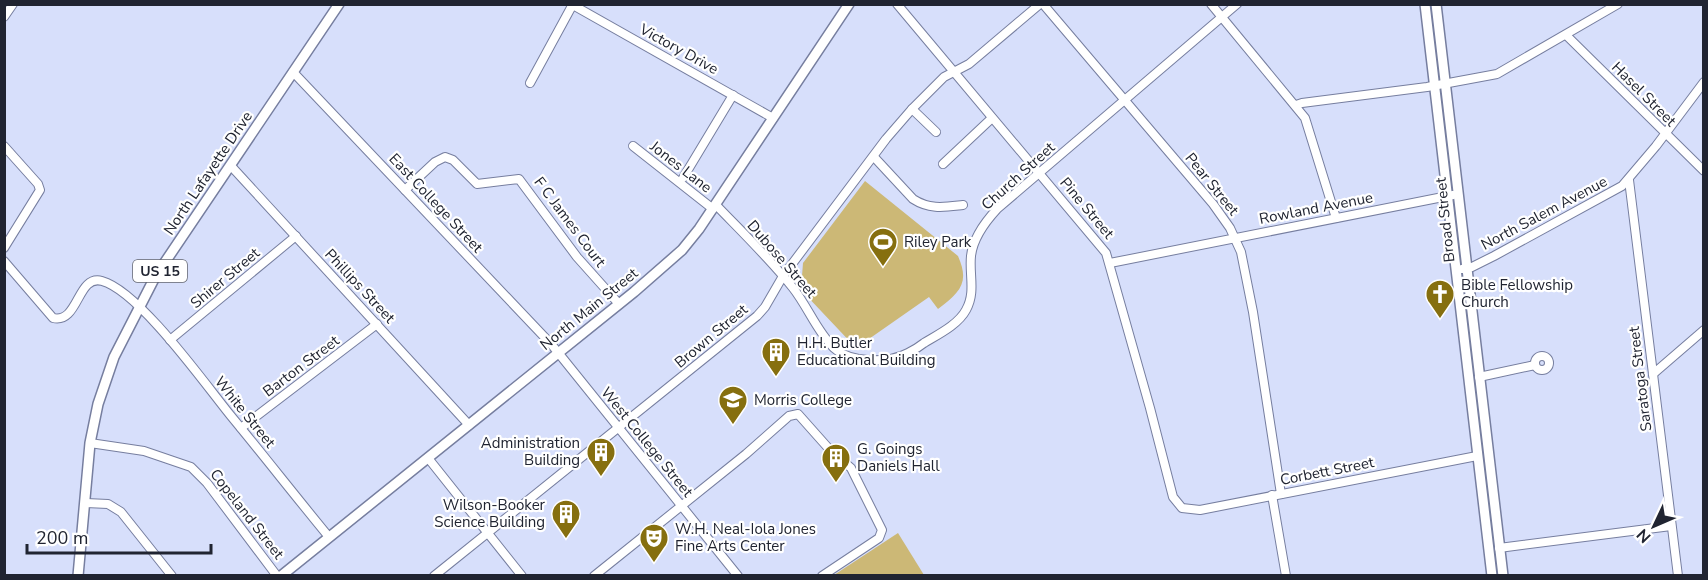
<svg xmlns="http://www.w3.org/2000/svg" width="1708" height="580" viewBox="0 0 1708 580" font-family="'Nunito Sans',sans-serif">
<style>
.green{fill:#ccb876}
.lines{fill:none;stroke-linecap:round;stroke-linejoin:round}
.minor-casing{stroke:#767e9f;stroke-width:10}
.major-casing{stroke:#767e9f;stroke-width:12}
.minor{stroke:#fff;stroke-width:8}
.major{stroke:#fff;stroke-width:9}
.labels{text-anchor:middle;stroke-width:4.5;stroke-linejoin:round;paint-order:stroke}
.shield{fill:#fff;stroke:#63666f;stroke-width:1.5}
.shield-label{font-size:14px;font-weight:bold;fill:#202431}
.street-label{font-size:15px;fill:#202431;stroke:#fff}
.poi-label{font-size:15px;fill:#202431;stroke:#fff;text-anchor:start}
</style>
<rect width="100%" height="100%" fill="#d7dffb"/>
<!-- green -->
<g class="green">
<path d="M865 181 958 256C970 283 960 292 938 309L929 297 856 348 804 293 802 276 803 263Z"/>
<polygon points="898,533 924,575 834,575"/>
</g>
<g class="lines">
<!-- minor casing -->
<g class="minor-casing">
<g id="minor">
<polyline points="571,4 773,118"/>
<polyline points="897,4 1106,253 1150,408 1173,497 1182,508 1200,510 1477,456"/>
<polyline points="1043,4 1213,204 1230,228 1241,252 1253,312 1281,494"/>
<polyline points="1211,4 1305,118 1336,218"/>
<polyline points="4,17 13,4"/>
<polyline points="1566,35 1704,171"/>
<polyline points="293,72 552,345 738,576"/>
<polyline points="530,83 573,4"/>
<polyline points="1296,105 1302,103 1427,87 1497,74 1618,4"/>
<polyline points="912,109 936,132"/>
<polyline points="4,146 38,184 40,190 4,248"/>
<polyline points="633,146 713,209"/>
<path d="M874 157 913 199C930 210 945 207 963 205"/>
<polyline points="943,164 992,118"/>
<polyline points="231,166 469,425"/>
<polyline points="683,178 733,95"/>
<polyline points="1629,180 1678,576"/>
<polyline points="405,190 435,162 445,157 453,160 477,184 519,179 577,257 619,304"/>
<path d="M716 205C742 232 770 259 793 288 808 307 817 332 834 348 852 364 889 363 908 353 914 350 919 347 924 343 937 335 958 325 966 310 976 292 969 275 971 256 973 238 985 222 997 209L1237 4"/>
<path d="M4 261 53 318C79 324 77 274 102 281 139 291 205 384 231 416 264 456 296 497 329 537"/>
<polyline points="1110,263 1453,195"/>
<polyline points="1462,269 1472,267 1494,256 1622,186 1656,146 1704,82"/>
<polyline points="170,340 296,236"/>
<circle cx="1542" cy="363" r="7"/>
<polyline points="1653,374 1704,330"/>
<polyline points="1479,377 1535,365"/>
<polyline points="241,428 377,324"/>
<polyline points="90,443 144,451 191,467 207,483 277,576"/>
<polyline points="428,458 522,576"/>
<polyline points="1272,495 1286,576"/>
<polyline points="86,503 108,504 121,512 172,576"/>
<polyline points="1499,548 1671,526"/>
<polyline points="434,576 757,316 765,307 783,276 886,139 912,109 944,77 969,64 1040,4"/>
<polyline points="594,576 746,454 789,416 798,414 830,450 851,468 882,530 879,538 822,576"/>
</g>
</g>
<!-- major casing -->
<g class="major-casing">
<g id="major">
<polyline points="1425,4 1492,576"/>
<polyline points="1436,4 1503,576"/>
<polyline points="78,576 90,443 98,404 114,357 155,277 339,4"/>
<polyline points="281,576 634,292 682,250 699,229 849,4"/>
</g>
</g>
<!-- minor -->
<use href="#minor" class="minor"/>
<!-- major -->
<use href="#major" class="major"/>
</g>
<!-- icons -->
<defs>
<g id="stadium-pin" transform="scale(1.5)"><path d="M0 17L-7.5 6A9.5 9.5 0 1 1 7.5 6Z" fill="#866f0f" stroke="#fff"/><path d="M0-5a6.5 5 0 1 0 0 10a6.5 5 0 1 0 0-10ZM-3.5-1.8h7v3.6h-7Z" fill="#fff"/></g>
<g id="church-pin" transform="scale(1.5)"><path d="M0 17L-7.5 6A9.5 9.5 0 1 1 7.5 6Z" fill="#866f0f" stroke="#fff"/><path d="M-1.2-6h2.4v3.5h3.3v2.4h-3.3V6h-2.4V-.1h-3.3v-2.4h3.3Z" fill="#fff"/></g>
<g id="building-pin" transform="scale(1.5)"><path d="M0 17L-7.5 6A9.5 9.5 0 1 1 7.5 6Z" fill="#866f0f" stroke="#fff"/><path d="M-4-6H4V6H1V3H-1V6H-4ZM-2.5-4.3h1.7v1.8h-1.7ZM.8-4.3h1.7v1.8H.8ZM-2.5-1h1.7V.8h-1.7ZM.8-1h1.7V.8H.8Z" fill="#fff"/></g>
<g id="university-pin" transform="scale(1.5)"><path d="M0 17L-7.5 6A9.5 9.5 0 1 1 7.5 6Z" fill="#866f0f" stroke="#fff"/><path d="M0-5L7-2L0 1L-7-2ZM-4 1L0 2.5L4 1V4Q0 6-4 4Z" fill="#fff"/></g>
<g id="theatre-pin" transform="scale(1.5)"><path d="M0 17L-7.5 6A9.5 9.5 0 1 1 7.5 6Z" fill="#866f0f" stroke="#fff"/><path d="M-5-5.5Q0-4 5-5.5V0Q5 5 0 6Q-5 5-5 0ZM-3.3-2.5H-1v1.5H-3.3ZM1-2.5H3.3v1.5H1ZM-2.8 1Q0 5.5 2.8 1Z" fill="#fff"/></g>
</defs>
<g fill-rule="evenodd">
<use href="#stadium-pin" x="883" y="242"/>
<use href="#church-pin" x="1440" y="294"/>
<use href="#building-pin" x="776" y="352"/>
<use href="#university-pin" x="733" y="400"/>
<use href="#building-pin" x="601" y="452"/>
<use href="#building-pin" x="836" y="458"/>
<use href="#building-pin" x="566" y="514"/>
<use href="#theatre-pin" x="654" y="538"/>
</g>
<g class="labels">
<!-- shield labels -->
<rect class="shield" x="133" y="260" width="54" height="22" rx="4.5"/>
<g class="shield-label">
<text x="160" y="276">US 15</text>
</g>
<!-- street labels -->
<g class="street-label">
<text transform="translate(679 49) rotate(29)" y="5">Victory Drive</text>
<text transform="translate(1644 94) rotate(45)" y="5">Hasel Street</text>
<text transform="translate(681 167) rotate(38)" y="5">Jones Lane</text>
<text transform="translate(208 173) rotate(-56)" y="5">North Lafayette Drive</text>
<text transform="translate(1018 176) rotate(-42)" y="5">Church Street</text>
<text transform="translate(1212 184) rotate(51)" y="5">Pear Street</text>
<text transform="translate(436 203) rotate(47)" y="5">East College Street</text>
<text transform="translate(1087 208) rotate(50)" y="5">Pine Street</text>
<text transform="translate(1316 208) rotate(-11)" y="5">Rowland Avenue</text>
<text transform="translate(1544 213) rotate(-28)" y="5">North Salem Avenue</text>
<text transform="translate(1445 220) rotate(-96)" y="5">Broad Street</text>
<text transform="translate(570 222) rotate(53)" y="5">F C James Court</text>
<text transform="translate(782 259) rotate(49)" y="5">Dubose Street</text>
<text transform="translate(225 278) rotate(-40)" y="5">Shirer Street</text>
<text transform="translate(360 286) rotate(47)" y="5">Phillips Street</text>
<text transform="translate(589 309) rotate(-39)" y="5">North Main Street</text>
<text transform="translate(711 336) rotate(-40)" y="5">Brown Street</text>
<text transform="translate(301 366) rotate(-37)" y="5">Barton Street</text>
<text transform="translate(1640 379) rotate(-97)" y="5">Saratoga Street</text>
<text transform="translate(245 412) rotate(51)" y="5">White Street</text>
<text transform="translate(647 442) rotate(51)" y="5">West College Street</text>
<text transform="translate(1327 471) rotate(-11)" y="5">Corbett Street</text>
<text transform="translate(247 514) rotate(52)" y="5">Copeland Street</text>
</g>
<!-- poi labels -->
<g class="poi-label">
<text x="904" y="247">Riley Park</text>
<text x="1461" y="290">Bible Fellowship<tspan x="1461" dy="17">Church</tspan></text>
<text x="797" y="348">H.H. Butler<tspan x="797" dy="17">Educational Building</tspan></text>
<text x="754" y="405">Morris College</text>
<text x="580" y="448" text-anchor="end">Administration<tspan x="580" dy="17">Building</tspan></text>
<text x="857" y="454">G. Goings<tspan x="857" dy="17">Daniels Hall</tspan></text>
<text x="545" y="510" text-anchor="end">Wilson-Booker<tspan x="545" dy="17">Science Building</tspan></text>
<text x="675" y="534">W.H. Neal-Iola Jones<tspan x="675" dy="17">Fine Arts Center</tspan></text>
</g>
</g>
<!-- border -->
<rect width="1708" height="580" fill="none" stroke="#202431" stroke-width="12"/>
<!-- north arrow -->
<g transform="translate(1654 526) rotate(226)" stroke="#ffffff" stroke-width="4.5" paint-order="stroke">
<path d="M0-4.5L10 22L0 15L-10 22Z" fill="#202431"/>
<text y="-9" font-size="16" font-weight="bold" text-anchor="middle" fill="#202431">N</text>
</g>
<!-- scale -->
<path d="M27 544v9h184v-9" fill="none" stroke="#202431" stroke-width="3"/>
<text x="36" y="544" font-size="18" fill="#202431" stroke="#ffffff" stroke-width="4.5" paint-order="stroke">200 m</text>
</svg>
